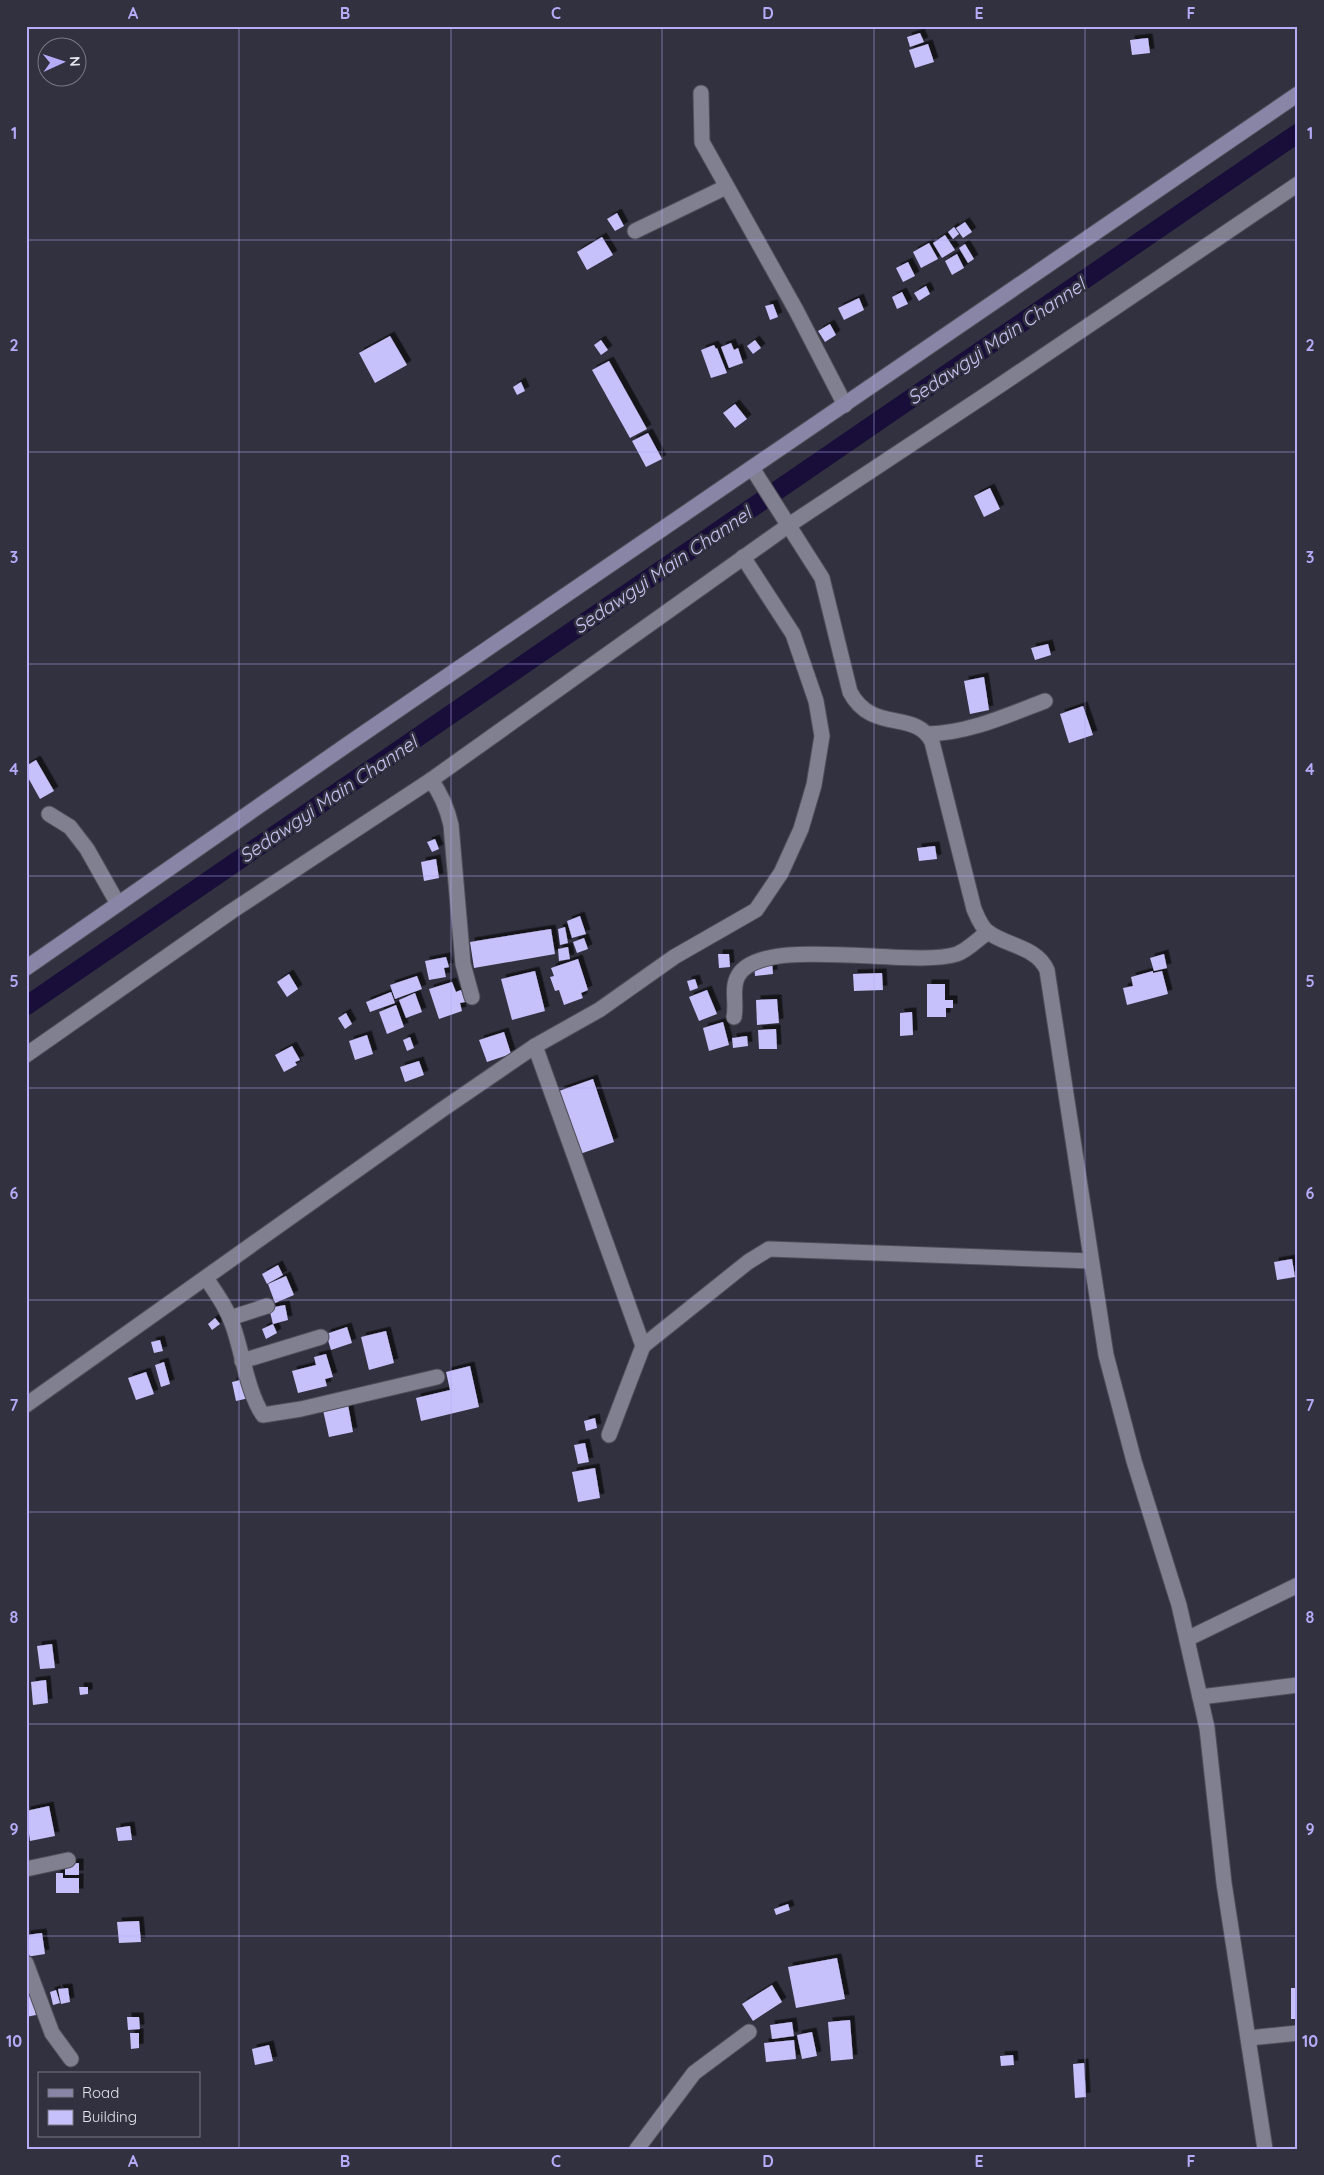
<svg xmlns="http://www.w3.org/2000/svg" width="1324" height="2175" viewBox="0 0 1324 2175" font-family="Quicksand,sans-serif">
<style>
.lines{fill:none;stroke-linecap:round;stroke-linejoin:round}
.canal{stroke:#180e39;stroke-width:19}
.building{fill:#c6c1fa;filter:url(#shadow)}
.street-casing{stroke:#4f4e59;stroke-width:17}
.secondary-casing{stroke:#4f4e59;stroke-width:17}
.street{stroke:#818090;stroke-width:15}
.secondary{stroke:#8885a6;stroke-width:15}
.grid{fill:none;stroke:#b4acf9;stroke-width:1;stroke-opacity:0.55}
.labels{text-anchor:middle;stroke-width:5;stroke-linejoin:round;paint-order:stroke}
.water-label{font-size:19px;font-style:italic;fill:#c6c3f2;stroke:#32313f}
.neatline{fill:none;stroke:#b4acf9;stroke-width:2}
.grid-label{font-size:16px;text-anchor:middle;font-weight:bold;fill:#b4acf9}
</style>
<defs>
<filter id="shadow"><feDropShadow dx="4.5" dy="-4.5" stdDeviation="0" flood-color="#0009"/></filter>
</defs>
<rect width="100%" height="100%" fill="#32313f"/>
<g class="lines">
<!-- canal -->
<polyline class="canal" points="26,1006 1298,133"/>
</g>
<!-- building -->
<g class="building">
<polygon points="920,33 924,42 910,47 907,37"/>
<polygon points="1148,38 1150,53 1132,55 1130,40"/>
<polygon points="928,44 934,62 915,68 909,50"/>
<polygon points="617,213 624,226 615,231 607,219"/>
<polygon points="965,222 972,232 963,238 956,228"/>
<polygon points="954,227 959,234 953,239 948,232"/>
<polygon points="945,235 955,250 942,258 933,243"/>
<polygon points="602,237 613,255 587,270 577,252"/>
<polygon points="929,243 938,259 921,268 913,252"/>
<polygon points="965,244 974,259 968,263 959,248"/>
<polygon points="957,254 964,268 952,275 945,261"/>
<polygon points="908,262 915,276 903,282 896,268"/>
<polygon points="926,286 930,294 919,301 914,293"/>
<polygon points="902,292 908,304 897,309 892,297"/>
<polygon points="859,298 864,310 844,320 838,308"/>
<polygon points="773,304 778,317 770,320 765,306"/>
<polygon points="830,324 836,335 825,342 818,331"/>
<polygon points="390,336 407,365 375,383 359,353"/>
<polygon points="601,340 608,350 601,355 594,345"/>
<polygon points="755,340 761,348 753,354 747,346"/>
<polygon points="731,343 734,350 738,348 743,363 729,368 721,347"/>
<polygon points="714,345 716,349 717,348 727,373 711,378 701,350"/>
<polygon points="609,361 647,429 630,438 592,370"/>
<polygon points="521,382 525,391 517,395 513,387"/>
<polygon points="735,404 747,419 735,428 723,413"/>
<polygon points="648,433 662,459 646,467 632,441"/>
<polygon points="990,488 1000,509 984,517 974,496"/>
<polygon points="1048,644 1051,655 1035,660 1031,648"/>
<polygon points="984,677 989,710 970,714 964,681"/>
<polygon points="1083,706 1093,735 1069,743 1060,714"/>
<polygon points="36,760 54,791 40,799 26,774 26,766"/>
<polygon points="435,839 439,849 432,852 427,842"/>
<polygon points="935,846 937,859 919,861 917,848"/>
<polygon points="436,859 439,878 424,881 421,862"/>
<polygon points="580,916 586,934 572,938 567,921"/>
<polygon points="565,927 568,943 560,945 558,929"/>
<polygon points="551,929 555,954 474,968 470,942"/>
<polygon points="584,938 588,949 577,953 573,942"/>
<polygon points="568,947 570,959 559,961 558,949"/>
<polygon points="718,954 729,954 730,967 719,968"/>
<polygon points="1164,954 1167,968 1154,971 1150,958"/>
<polygon points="446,957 449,967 444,968 446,977 429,980 425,961"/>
<polygon points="578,959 588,990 581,993 583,998 564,1005 559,990 555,991 550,977 554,976 551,968"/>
<polygon points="772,962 773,974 755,976 754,963"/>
<polygon points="535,971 545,1011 512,1020 501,979"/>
<polygon points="1153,971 1153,973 1162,971 1168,994 1127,1005 1123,988 1133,986 1131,977"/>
<polygon points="882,973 883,990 854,991 853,974"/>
<polygon points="289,974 298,989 287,997 277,982"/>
<polygon points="417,976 422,989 395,999 390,985"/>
<polygon points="695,979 698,988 690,991 687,981"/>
<polygon points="452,982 456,992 461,990 465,1002 460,1003 462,1011 439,1019 429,989"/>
<polygon points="927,984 945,984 945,1000 953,1000 953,1008 946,1008 946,1017 927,1017"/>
<polygon points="707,990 717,1014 699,1021 689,997"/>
<polygon points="391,992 395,1003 370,1012 366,1002"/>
<polygon points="415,993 422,1012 406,1018 399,1000"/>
<polygon points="777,999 779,1023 757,1025 756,1000"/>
<polygon points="396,1005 404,1027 387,1034 379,1012"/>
<polygon points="912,1012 913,1035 900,1036 900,1013"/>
<polygon points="346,1013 352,1024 345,1029 338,1018"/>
<polygon points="723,1022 729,1045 709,1051 703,1028"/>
<polygon points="776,1029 777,1049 759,1049 758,1030"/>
<polygon points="504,1032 511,1054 487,1062 479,1040"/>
<polygon points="367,1035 373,1054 355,1060 349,1041"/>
<polygon points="747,1036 748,1046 733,1048 732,1038"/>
<polygon points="410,1037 414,1048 407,1051 403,1040"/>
<polygon points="292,1046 300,1060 295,1062 297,1065 284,1072 275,1055"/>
<polygon points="419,1061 424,1075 405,1082 400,1067"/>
<polygon points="593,1079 614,1142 580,1154 559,1091"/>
<polygon points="1292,1259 1295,1277 1277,1280 1274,1262"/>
<polygon points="278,1265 283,1275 267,1284 262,1274"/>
<polygon points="286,1276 294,1295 275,1303 268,1284"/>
<polygon points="285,1305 288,1320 273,1324 269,1308"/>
<polygon points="215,1318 220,1324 212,1330 208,1324"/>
<polygon points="273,1324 277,1333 266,1339 262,1329"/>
<polygon points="347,1327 352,1343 331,1350 326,1334"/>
<polygon points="386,1331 394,1363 369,1370 361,1337"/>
<polygon points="160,1340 163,1351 154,1353 151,1342"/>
<polygon points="326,1354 333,1377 325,1379 327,1386 298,1393 292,1371 316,1365 314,1357"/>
<polygon points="164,1362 170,1384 161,1387 155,1365"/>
<polygon points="470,1366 479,1407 421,1421 416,1398 450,1390 446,1372"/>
<polygon points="146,1372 154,1394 136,1400 128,1378"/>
<polygon points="245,1379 249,1398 236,1401 232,1382"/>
<polygon points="348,1405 353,1432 329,1437 323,1410"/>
<polygon points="595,1418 597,1428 586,1431 584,1421"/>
<polygon points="585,1443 589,1462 578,1464 574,1445"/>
<polygon points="595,1468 600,1498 578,1502 572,1472"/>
<polygon points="52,1644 55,1668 40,1669 37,1646"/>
<polygon points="46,1680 48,1703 33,1705 31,1682"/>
<polygon points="79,1687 88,1687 88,1694 80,1695"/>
<polygon points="49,1806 55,1836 30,1841 26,1811"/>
<polygon points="130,1826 132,1840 118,1841 116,1828"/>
<polygon points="79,1863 79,1875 65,1875 65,1864"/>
<polygon points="56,1873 63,1873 63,1878 79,1878 79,1893 56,1893"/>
<polygon points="788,1904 790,1910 776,1915 774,1909"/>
<polygon points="139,1921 141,1942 119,1943 117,1922"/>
<polygon points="42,1933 45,1954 26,1957 26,1935"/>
<polygon points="837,1958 845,1999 796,2008 788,1967"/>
<polygon points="772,1985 782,2002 753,2021 742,2004"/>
<polygon points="68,1988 70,2002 61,2004 58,1989"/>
<rect x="1291" y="1988" width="7" height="31"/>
<polygon points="56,1990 60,2003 53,2005 50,1992"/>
<polygon points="32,1992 36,2015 26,2017 26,1993"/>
<polygon points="127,2017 139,2017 140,2029 128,2030"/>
<polygon points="850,2020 853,2059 831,2061 828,2022"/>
<polygon points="792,2022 794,2036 772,2039 770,2025"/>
<polygon points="812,2032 817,2056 802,2059 797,2035"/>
<polygon points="130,2033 139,2033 139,2048 131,2049"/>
<polygon points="794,2040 796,2059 766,2062 764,2043"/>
<polygon points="269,2045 273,2061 255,2065 252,2049"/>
<polygon points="1013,2055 1014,2065 1001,2066 1000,2056"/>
<polygon points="1084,2063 1086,2097 1075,2098 1073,2064"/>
</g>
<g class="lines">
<!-- street casing -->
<g class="street-casing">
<g id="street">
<polyline points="701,93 702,142 796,310 845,405"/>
<polyline points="635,231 726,187"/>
<path d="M752 468 822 578 850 692C872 734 916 709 932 742L974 909C977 916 981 927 988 932 1006 946 1036 946 1047 970L1106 1355 1134 1461 1179 1605 1207 1728 1224 1883 1265 2149"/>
<path d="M928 734C969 733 1008 715 1045 701"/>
<path d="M431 780C441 794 447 807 451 825L463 964 472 997"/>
<polyline points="49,814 70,827 87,849 118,904"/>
<path d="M734 1017C737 1004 731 988 738 976 761 933 912 969 957 954 968 950 978 939 988 932"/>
<polyline points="535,1046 643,1346 748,1262 769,1249 1091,1261"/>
<polyline points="26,1055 232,911 431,780 789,525 990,392 1298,184"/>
<path d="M206 1278C216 1293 227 1308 233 1326 242 1351 248 1394 263 1415L301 1409 437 1377"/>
<polyline points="230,1318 267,1306"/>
<polyline points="242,1361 321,1337"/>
<polyline points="26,1405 443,1109 535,1046 599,1010 674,957 756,910 781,873 801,829 814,785 822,736 816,701 793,634 743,557"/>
<polyline points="609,1435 643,1346"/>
<polyline points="1187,1639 1298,1585"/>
<polyline points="1200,1697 1298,1685"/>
<polyline points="26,1869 68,1860"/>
<polyline points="26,1963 52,2033 71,2059"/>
<polyline points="1249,2038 1298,2033"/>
<polyline points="637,2149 694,2073 749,2032"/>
</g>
</g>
<!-- secondary casing -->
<g class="secondary-casing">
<polyline id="secondary" points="26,968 351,742 1298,94"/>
</g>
<!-- street -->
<use href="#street" class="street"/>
<!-- secondary -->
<use href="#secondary" class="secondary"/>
</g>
<!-- grid -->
<path class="grid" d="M239 26V2149M451 26V2149M662 26V2149M874 26V2149M1085 26V2149M26 240H1298M26 452H1298M26 664H1298M26 876H1298M26 1088H1298M26 1300H1298M26 1512H1298M26 1724H1298M26 1936H1298"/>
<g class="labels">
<!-- water labels -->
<g class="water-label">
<text transform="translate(996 341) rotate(-34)" y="7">Sedawgyi Main Channel</text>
<text transform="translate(662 570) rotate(-34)" y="7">Sedawgyi Main Channel</text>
<text transform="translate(328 799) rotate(-34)" y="7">Sedawgyi Main Channel</text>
</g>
</g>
<!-- border -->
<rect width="1324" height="2175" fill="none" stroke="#32313f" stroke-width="55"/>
<!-- legend -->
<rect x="38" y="2072" width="162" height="65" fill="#32313f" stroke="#797985"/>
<rect x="48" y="2089" width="25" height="8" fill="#8885a6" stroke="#797985"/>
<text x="82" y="2098" font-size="15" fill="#e4e4ed">Road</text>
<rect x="48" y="2110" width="25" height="15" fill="#c6c1fa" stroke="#797985"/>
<text x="82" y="2122" font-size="15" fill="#e4e4ed">Building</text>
<!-- north arrow -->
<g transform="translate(62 62) rotate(87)"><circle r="24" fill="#32313f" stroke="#797985"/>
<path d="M0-4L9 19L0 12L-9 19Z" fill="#b4acf9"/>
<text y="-8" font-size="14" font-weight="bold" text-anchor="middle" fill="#e4e4ed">N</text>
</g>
<rect x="28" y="28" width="1268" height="2120" class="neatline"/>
<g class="grid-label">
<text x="133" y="19">A</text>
<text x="345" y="19">B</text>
<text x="556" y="19">C</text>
<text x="768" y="19">D</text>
<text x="979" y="19">E</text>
<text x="1191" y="19">F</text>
<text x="14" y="139">1</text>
<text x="1310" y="139">1</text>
<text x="14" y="351">2</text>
<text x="1310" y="351">2</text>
<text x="14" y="563">3</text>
<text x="1310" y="563">3</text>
<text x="14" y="775">4</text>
<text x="1310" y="775">4</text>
<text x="14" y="987">5</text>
<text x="1310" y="987">5</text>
<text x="14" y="1199">6</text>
<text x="1310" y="1199">6</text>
<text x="14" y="1411">7</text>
<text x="1310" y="1411">7</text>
<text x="14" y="1623">8</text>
<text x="1310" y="1623">8</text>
<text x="14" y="1835">9</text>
<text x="1310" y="1835">9</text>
<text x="14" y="2047">10</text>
<text x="1310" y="2047">10</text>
<text x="133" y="2167">A</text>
<text x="345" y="2167">B</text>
<text x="556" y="2167">C</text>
<text x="768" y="2167">D</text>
<text x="979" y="2167">E</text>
<text x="1191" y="2167">F</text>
</g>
</svg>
